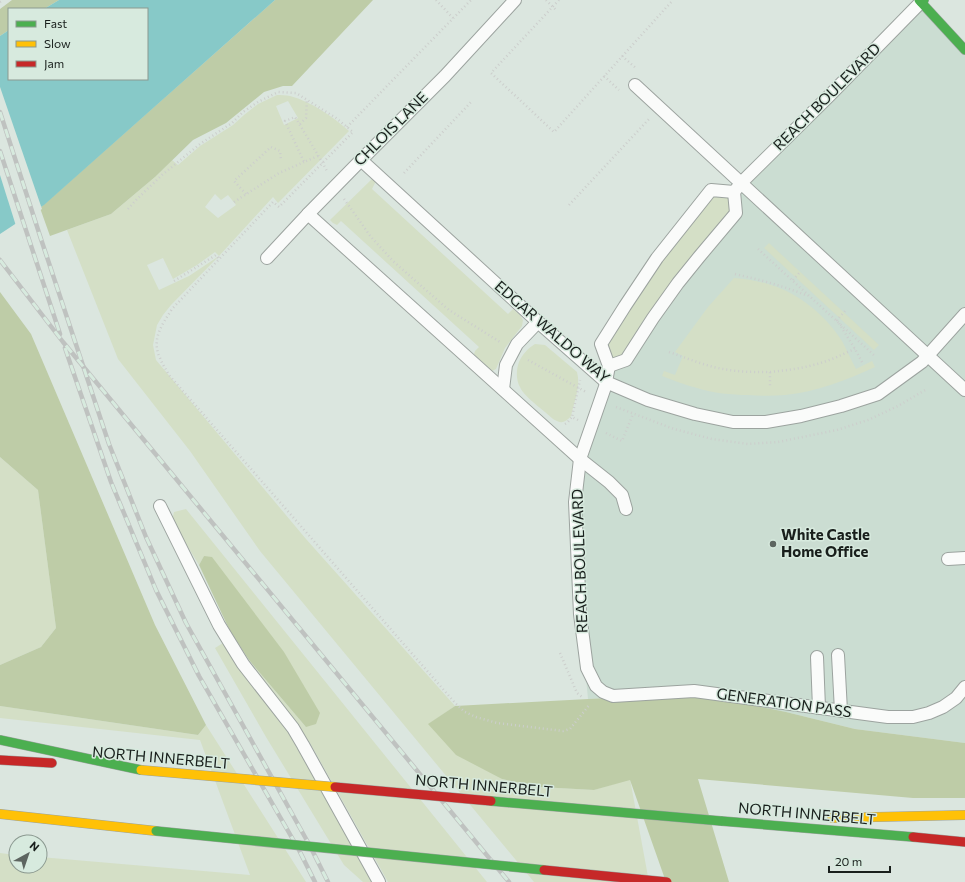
<svg xmlns="http://www.w3.org/2000/svg" width="965" height="882" viewBox="0 0 965 882" font-family="Commissioner,sans-serif">
<style>
.built{fill:#cbddd2}
.green{fill:#d4dfc6;fill-rule:evenodd}
.forest{fill:#becca7}
.water{fill:#87c9c8}
.pier{fill:#dbe6df}
.lines{fill:none;stroke-linecap:round;stroke-linejoin:round}
.lane-casing{stroke:#9ca39f;stroke-width:14}
.fast-casing{stroke:#9ca39f;stroke-width:10}
.slow-casing{stroke:#9ca39f;stroke-width:10}
.jam-casing{stroke:#9ca39f;stroke-width:10}
.path{stroke:#cccecc;stroke-width:2.5;stroke-dasharray:1 3;stroke-linecap:butt}
.lane{stroke:#fafbfa;stroke-width:12}
.fast{stroke:#4caf50;stroke-width:9}
.slow{stroke:#ffc107;stroke-width:9}
.jam{stroke:#c62828;stroke-width:9}
.rail-casing{stroke:#bfc2c0;stroke-width:4.5}
.rail{stroke:#d7eade;stroke-width:3;stroke-dasharray:9;stroke-linecap:butt}
.fast-bridge-casing{stroke:#9ca39f;stroke-width:10;stroke-linecap:butt}
.slow-bridge-casing{stroke:#9ca39f;stroke-width:10;stroke-linecap:butt}
.jam-bridge-casing{stroke:#9ca39f;stroke-width:10;stroke-linecap:butt}
.fast-bridge{stroke:#4caf50;stroke-width:9}
.slow-bridge{stroke:#ffc107;stroke-width:9}
.jam-bridge{stroke:#c62828;stroke-width:9}
.poi-dot{fill:#5d6560;stroke:#d7eade;stroke-width:1.5}
.labels{text-anchor:middle;stroke-width:3;stroke-linejoin:round;paint-order:stroke}
.street-label{font-size:15px;fill:#191f1c;stroke:#d7eade}
.poi-label{font-size:15px;font-weight:bold;fill:#191f1c;stroke:#d7eade;text-anchor:start}
</style>
<rect width="100%" height="100%" fill="#dbe6df"/>
<!-- built -->
<polygon class="built" points="921,2 965,50 965,743 855,729 786,712 645,696 588,699 580,614 575,502 609,366 734,192"/>
<!-- green -->
<g class="green">
<path d="M277 95C281 95 286 95 290 96 312 102 332 116 349 131L278 203 273 197 219 256 171 305 163 315 157 325 153 345 156 360 306 539 455 706 429 724 502 779 540 787 594 790 630 779 649 882H534L260 551 190 451 118 359 67 230 111 214 155 177 172 160 178 165 200 146 233 125 244 115 258 104ZM288 101 298 118 284 125 276 106ZM215 194 221 200 228 195 236 205 218 218 205 207ZM215 252 219 256 189 276 159 290 147 265 163 258 173 279 197 265Z"/>
<polygon points="373,178 376,181 372,189 508,314 513,309 520,315 523,320 522,326 505,348 496,369 492,371 477,357 474,354 475,351 479,347 341,221 337,225 333,223 330,220"/>
<polygon points="711,190 734,192 736,213 626,360 609,366 601,344"/>
<polygon points="769,243 879,345 874,350 764,248"/>
<path d="M734 278C747 279 759 281 771 285 800 294 826 316 842 341 847 350 851 360 856 369L872 361 875 367C847 380 816 392 785 395 773 396 760 396 748 395 731 395 713 393 697 388 685 385 673 380 662 376L664 371 675 375 683 356 675 352 708 307Z"/>
<path d="M535 344 545 345 577 372C581 386 574 402 571 416 565 423 561 424 553 419 545 411 524 397 520 387 516 380 516 370 519 362 522 355 528 348 535 344Z"/>
<polygon points="0,457 38,490 56,628 41,647 0,665"/>
<polygon points="186,509 487,882 388,882 310,743 249,660 306,727 204,556 199,565 172,521 174,512"/>
<polygon points="223,643 237,666 293,738 372,882 363,882 344,865 266,737 215,648"/>
<polygon points="0,706 198,735 206,725 306,882 0,882 0,853 16,855 16,866 40,866 40,857 250,875 200,740 0,718"/>
</g>
<!-- forest -->
<g class="forest">
<polygon points="12,0 59,0 44,9 9,9 9,30 0,36 0,9"/>
<polygon points="275,0 373,0 292,86 283,86 264,92 226,123 193,140 155,177 111,214 50,236 40,208"/>
<polygon points="0,292 31,334 155,625 206,725 198,735 0,706 0,665 41,647 56,628 38,490 0,457"/>
<polygon points="204,556 212,557 284,652 320,713 316,724 306,727 249,660 230,631 199,565"/>
<polygon points="645,696 703,696 786,712 855,729 965,743 965,798 913,798 698,779 729,882 666,882 630,780 594,790 540,787 502,779 456,755 428,724 455,706"/>
</g>
<!-- water -->
<polygon class="water" points="59,0 275,0 44,205 0,234 0,36 9,30 9,79 147,79 147,9 44,9"/>
<!-- pier -->
<polygon class="pier" points="0,87 42,209 16,226 0,175"/>
<g class="lines">
<!-- lane casing -->
<g class="lane-casing">
<g id="lane">
<polyline points="635,85 965,390"/>
<polyline points="361,160 538,322 606,382 648,400 695,414 733,422 766,422 801,416 841,406 878,394 922,362 965,314"/>
<polyline points="734,192 711,190 657,258 625,306 601,344 609,366 605,387 580,459 575,502 580,614 587,668 596,686 603,692 613,696 694,691 888,717 913,717 929,713 943,707 956,698 965,687"/>
<polyline points="308,214 580,459 609,482 622,495 626,509"/>
<polyline points="267,258 308,214 361,160 445,76 515,0"/>
<polyline points="609,366 626,360 653,318 678,283 699,257 736,213 734,192 742,182 830,95 921,2"/>
<polyline points="503,389 506,365 517,344 538,322"/>
<polyline points="160,506 219,625 243,664 293,728 303,745 379,882"/>
<polyline points="948,559 965,558"/>
<polyline points="838,655 841,711"/>
<polyline points="817,657 819,708"/>
</g>
</g>
<!-- fast casing -->
<g class="fast-casing">
<g id="fast">
<polyline points="919,0 965,50"/>
<polyline points="921,2 924,0"/>
<polyline points="0,740 141,770"/>
<polyline points="721,821 913,837"/>
</g>
</g>
<!-- slow casing -->
<g class="slow-casing">
<g id="slow">
<polyline points="0,814 156,831"/>
<polyline points="832,818 965,815"/>
</g>
</g>
<!-- jam casing -->
<g class="jam-casing">
<g id="jam">
<polyline points="0,760 52,763"/>
<polyline points="913,837 965,842"/>
</g>
</g>
<!-- path -->
<g class="path">
<polyline points="436,0 453,18"/>
<polyline points="546,0 557,11"/>
<polyline points="559,0 491,73 554,132 673,0"/>
<polyline points="0,2 3,0"/>
<polyline points="622,56 637,69"/>
<polyline points="604,76 619,90"/>
<polyline points="300,124 306,118 307,99"/>
<polyline points="347,127 471,0"/>
<path d="M318 156 304 162 285 121 295 117C306 135 317 153 327 171"/>
<polyline points="404,173 472,101"/>
<polyline points="246,194 234,181 271,147 280,151 281,160"/>
<polyline points="344,199 371,237 393,261 419,284 449,310 500,342"/>
<polyline points="234,202 279,173 304,162"/>
<polyline points="569,205 649,119"/>
<path d="M128 209 136 200 162 175 200 144 232 123 243 112 258 102 278 92 296 93 336 118 353 132 279 207 273 202 172 309C162 325 151 339 160 358 162 364 166 369 169 375L456 704 465 712 476 717 497 723 563 731 570 729 590 704"/>
<polyline points="758,249 876,357"/>
<path d="M735 274C760 280 784 286 808 296"/>
<polyline points="793,280 801,271"/>
<polyline points="174,281 216,255 219,259"/>
<polyline points="845,311 837,320 855,349 863,364"/>
<path d="M669 352C687 358 705 366 723 369 738 372 754 372 770 372V387"/>
<polyline points="528,360 586,392"/>
<path d="M770 372C791 370 812 367 832 359 840 356 847 352 855 349"/>
<polyline points="616,407 674,429 712,439 748,444 778,442 837,430 868,420 898,406 927,389"/>
<polyline points="578,420 572,417 580,380"/>
<polyline points="565,424 567,423 572,417"/>
<polyline points="606,433 622,441 633,414"/>
<polyline points="560,653 577,693 582,697"/>
</g>
<!-- lane -->
<use href="#lane" class="lane"/>
<!-- fast -->
<use href="#fast" class="fast"/>
<!-- slow -->
<use href="#slow" class="slow"/>
<!-- jam -->
<use href="#jam" class="jam"/>
<!-- rail casing -->
<g class="rail-casing">
<g id="rail">
<polyline points="0,112 41,239 109,444 146,537 186,623 310,846 328,882"/>
<polyline points="0,151 60,334"/>
<polyline points="0,260 63,342 509,882"/>
<polyline points="65,348 111,482 156,590 199,676 299,850 315,882"/>
</g>
</g>
<!-- rail -->
<use href="#rail" class="rail"/>
<!-- fast-bridge casing -->
<g class="fast-bridge-casing">
<g id="fast-bridge">
<polyline points="491,801 721,821"/>
<polyline points="156,831 544,870"/>
</g>
</g>
<!-- slow-bridge casing -->
<g class="slow-bridge-casing">
<polyline id="slow-bridge" points="141,770 335,787"/>
</g>
<!-- jam-bridge casing -->
<g class="jam-bridge-casing">
<g id="jam-bridge">
<polyline points="335,787 491,801"/>
<polyline points="544,870 667,882"/>
</g>
</g>
<!-- fast-bridge -->
<use href="#fast-bridge" class="fast-bridge"/>
<!-- slow-bridge -->
<use href="#slow-bridge" class="slow-bridge"/>
<!-- jam-bridge -->
<use href="#jam-bridge" class="jam-bridge"/>
</g>
<!-- markers -->
<circle class="poi-dot" cx="773" cy="544" r="4"/>
<g class="labels">
<!-- street labels -->
<g class="street-label">
<text transform="translate(827 97) rotate(-45)" y="5">REACH BOULEVARD</text>
<text transform="translate(391 129) rotate(-45)" y="5">CHLOIS LANE</text>
<text transform="translate(552 332) rotate(41)" y="5">EDGAR WALDO WAY</text>
<text transform="translate(580 561) rotate(-92)" y="5">REACH BOULEVARD</text>
<text transform="translate(784 703) rotate(8)" y="5">GENERATION PASS</text>
<text transform="translate(161 758) rotate(5)" y="5">NORTH INNERBELT</text>
<text transform="translate(484 786) rotate(5)" y="5">NORTH INNERBELT</text>
<text transform="translate(807 814) rotate(5)" y="5">NORTH INNERBELT</text>
</g>
<!-- poi labels -->
<g class="poi-label">
<text x="781" y="540">White Castle<tspan x="781" dy="17">Home Office</tspan></text>
</g>
</g>
<!-- legend -->
<rect x="8" y="8" width="140" height="72" fill="#d7eade" stroke="#8b9990"/>
<rect x="16" y="21" width="20" height="6" fill="#4caf50" stroke="#8b9990"/>
<text x="44" y="28" font-size="12" fill="#191f1c">Fast</text>
<rect x="16" y="41" width="20" height="6" fill="#ffc107" stroke="#8b9990"/>
<text x="44" y="48" font-size="12" fill="#191f1c">Slow</text>
<rect x="16" y="61" width="20" height="6" fill="#c62828" stroke="#8b9990"/>
<text x="44" y="68" font-size="12" fill="#191f1c">Jam</text>
<!-- north arrow -->
<g transform="translate(28 854) rotate(40)"><circle r="19" fill="#d7eade" stroke="#8b9990"/>
<path d="M0-3L7 15L0 10L-7 15Z" fill="#5d6560"/>
<text y="-6" font-size="11" font-weight="bold" text-anchor="middle" fill="#191f1c">N</text>
</g>
<!-- scale -->
<path d="M829 866v6h61v-6" fill="none" stroke="#191f1c" stroke-width="2"/>
<text x="835" y="866" font-size="12" fill="#191f1c" stroke="#d7eade" stroke-width="3" paint-order="stroke">20 m</text>
</svg>
